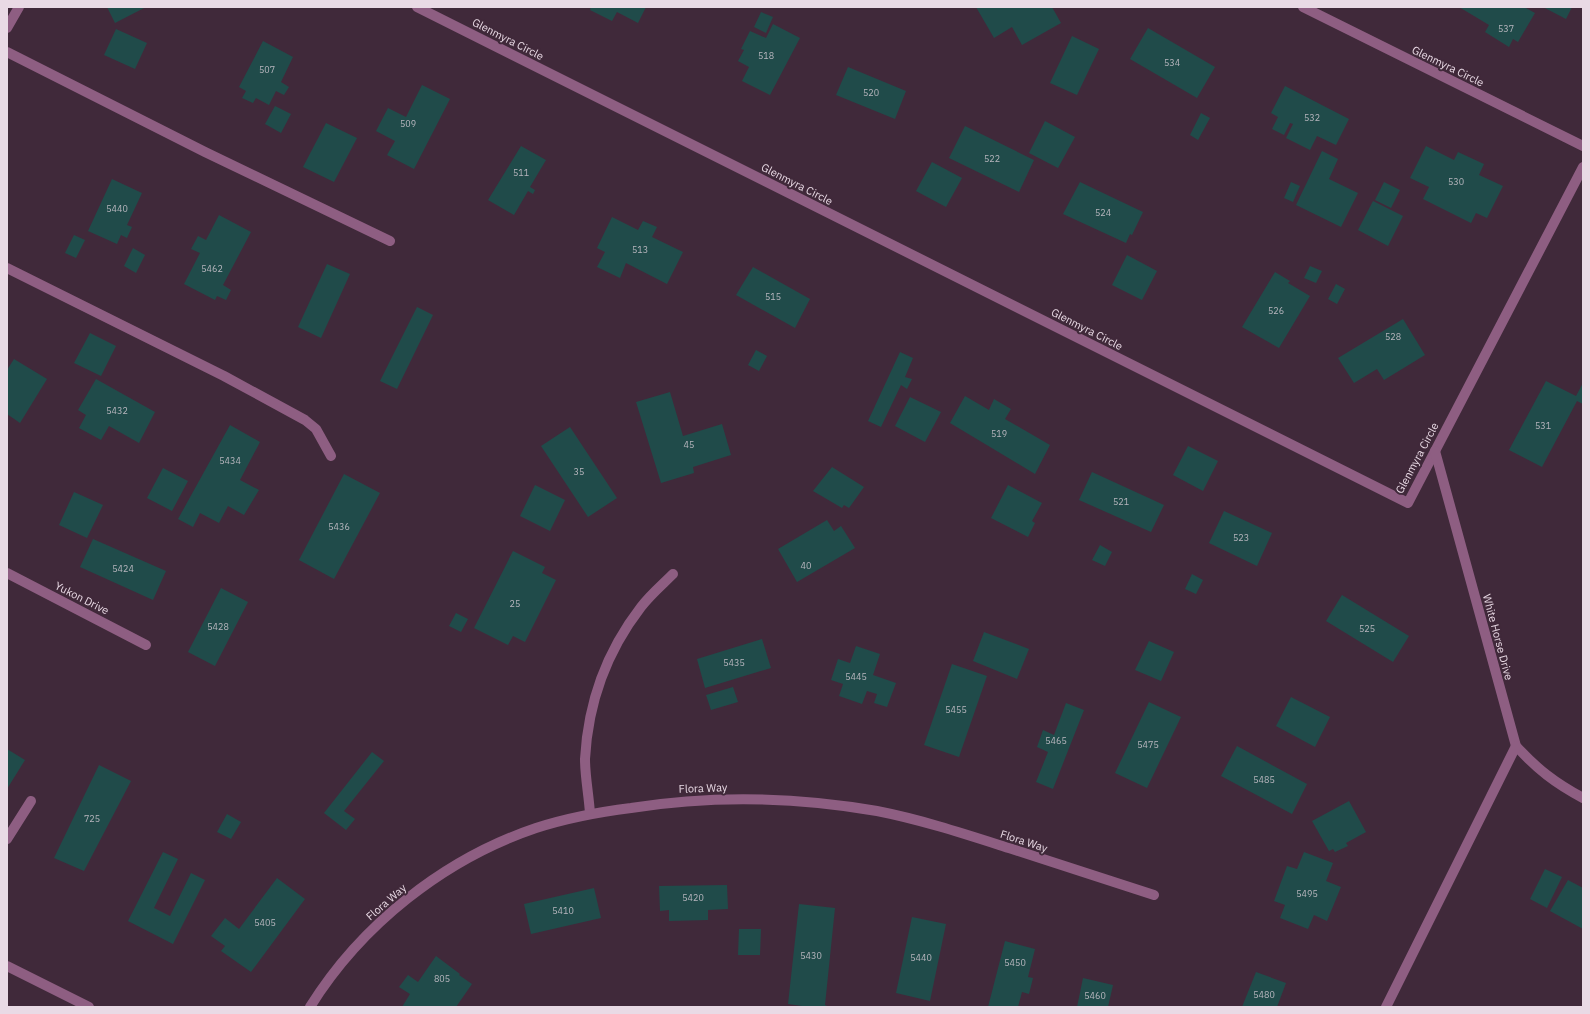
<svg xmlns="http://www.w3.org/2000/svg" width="1590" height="1014" viewBox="0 0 1590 1014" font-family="'IBM Plex Sans',sans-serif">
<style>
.building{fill:#204b4a}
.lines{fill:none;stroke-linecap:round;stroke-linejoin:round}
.minor{stroke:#8e5e82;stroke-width:10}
.labels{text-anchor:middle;stroke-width:4;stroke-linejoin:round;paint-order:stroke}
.number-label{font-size:9px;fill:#b7b6be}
.street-label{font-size:11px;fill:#e9dae5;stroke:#40293a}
</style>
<rect width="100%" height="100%" fill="#40293a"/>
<!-- building -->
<g class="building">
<polygon points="107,7 146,7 115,23"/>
<polygon points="591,7 646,7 638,23 617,12 612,21 590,10"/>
<polygon points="976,7 1052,7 1061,23 1022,45 1012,27 994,38"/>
<polygon points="1459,7 1524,7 1535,13 1518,42 1513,39 1509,47 1485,32 1489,25"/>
<polygon points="1543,7 1572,7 1566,19"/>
<polygon points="761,12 773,17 766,33 754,27"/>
<polygon points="773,24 800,38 770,95 742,81 749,67 738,61 744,50 741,49 750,31 766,38"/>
<polygon points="1148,28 1215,67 1197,98 1130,59"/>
<polygon points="116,29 147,43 135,69 104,55"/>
<polygon points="1072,36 1099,49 1077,95 1050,83"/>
<polygon points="263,41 293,57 281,82 289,87 284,95 276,91 269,105 256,98 253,103 242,98 246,91 239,87"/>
<polygon points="848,67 906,91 895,119 836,95"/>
<polygon points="422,85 450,99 414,169 387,155 395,141 376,131 388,108 406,117"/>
<polygon points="1285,86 1349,119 1336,145 1317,136 1310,150 1286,138 1293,124 1290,123 1284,135 1272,129 1278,117 1271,113"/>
<polygon points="275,106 291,114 281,133 265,124"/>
<polygon points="1201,113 1210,118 1198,140 1190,135"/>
<polygon points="1045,121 1075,137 1058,168 1029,153"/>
<polygon points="326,123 357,138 334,182 303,167"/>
<polygon points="965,126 1034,160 1019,192 949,158"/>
<polygon points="521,146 546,160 530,187 535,190 533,194 528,191 514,215 488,200"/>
<polygon points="1426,146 1454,160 1458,152 1484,164 1479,175 1503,186 1487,218 1476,213 1471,223 1423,199 1429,187 1410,178"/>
<polygon points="1322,151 1338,159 1329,179 1358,193 1341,227 1296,205"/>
<polygon points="932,162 962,178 946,207 916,191"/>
<polygon points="112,179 142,193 127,225 132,227 127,238 121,235 117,244 88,231"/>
<polygon points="1080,182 1143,212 1132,235 1130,234 1126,243 1063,214"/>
<polygon points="1291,182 1300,186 1293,202 1284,198"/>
<polygon points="1384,182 1400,190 1391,208 1375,200"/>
<polygon points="1373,201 1403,216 1388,246 1358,230"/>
<polygon points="219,215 251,232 223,285 231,290 226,300 217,296 215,300 184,284 200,253 191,249 198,236 206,240"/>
<polygon points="612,217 638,230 643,221 657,227 652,237 683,252 667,284 626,263 620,278 597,267 605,252 597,248"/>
<polygon points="74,235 85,240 76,258 65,253"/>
<polygon points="133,248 145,255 136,273 124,266"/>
<polygon points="1127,255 1157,271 1142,300 1112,285"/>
<polygon points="327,264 350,274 321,338 298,327"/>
<polygon points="1310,266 1322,271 1316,283 1304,278"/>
<polygon points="753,267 810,299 795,328 736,295"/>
<polygon points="1275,272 1290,281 1288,283 1310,296 1279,348 1242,327"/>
<polygon points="1336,284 1345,289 1337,304 1328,299"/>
<polygon points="417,307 433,315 397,389 380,381"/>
<polygon points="1403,319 1425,355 1384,380 1377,369 1354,383 1338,358"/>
<polygon points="90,333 116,346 101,376 74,363"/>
<polygon points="756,350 767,356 759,371 748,365"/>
<polygon points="900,352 913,358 905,377 912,379 907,389 901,385 881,427 868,421"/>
<polygon points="14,359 47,379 20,423 7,414 7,370"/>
<polygon points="96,379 155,412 139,443 109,426 101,440 79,428 86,415 78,410"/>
<polygon points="1546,381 1576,396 1583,383 1583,404 1577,401 1542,467 1509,450"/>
<polygon points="670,392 683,436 722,424 731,455 693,467 694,473 661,483 636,402"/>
<polygon points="965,396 989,410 994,399 1011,409 1005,419 1050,445 1035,474 950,423"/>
<polygon points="910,397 941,412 925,442 895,426"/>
<polygon points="230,425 260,442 240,480 259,490 244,515 228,506 219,523 200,513 193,527 178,519"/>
<polygon points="570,427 617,498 588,517 541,446"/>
<polygon points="1188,446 1218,461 1203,491 1173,475"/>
<polygon points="832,467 864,487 849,508 844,505 842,508 813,491"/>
<polygon points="163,468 188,481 172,511 147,498"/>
<polygon points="1092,472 1164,505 1151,532 1079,500"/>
<polygon points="344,474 380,493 334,579 299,560"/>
<polygon points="535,485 565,500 550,531 520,516"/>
<polygon points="1008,485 1042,503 1032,521 1035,523 1028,537 991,518"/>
<polygon points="74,492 103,505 87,538 59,525"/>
<polygon points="1224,511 1272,533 1257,566 1209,543"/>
<polygon points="827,520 834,531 841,526 855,548 797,582 778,549"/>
<polygon points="93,539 166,571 153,600 80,567"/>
<polygon points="1100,545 1112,552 1105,566 1092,560"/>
<polygon points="513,551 545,567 542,573 556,580 525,642 513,636 508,645 474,628"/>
<polygon points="1192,574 1203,580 1196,594 1185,589"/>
<polygon points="221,588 248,602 215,666 188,652"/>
<polygon points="1342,595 1409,636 1393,662 1326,621"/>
<polygon points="456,613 468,619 461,632 449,626"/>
<polygon points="984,632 1029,649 1017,679 973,661"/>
<polygon points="762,639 771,668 705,688 697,659"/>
<polygon points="1149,641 1174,652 1161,681 1135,670"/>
<polygon points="856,646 880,654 873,675 896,683 887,707 874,703 877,694 867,691 862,704 839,696 843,684 831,680 838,659 850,663"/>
<polygon points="952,664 987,676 959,757 924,745"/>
<polygon points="733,687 738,702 711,710 706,695"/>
<polygon points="1291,697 1330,717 1315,747 1276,726"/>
<polygon points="1149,702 1181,717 1147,788 1115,773"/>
<polygon points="1066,703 1084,710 1053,789 1036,782 1048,752 1037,747 1043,730 1054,735"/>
<polygon points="1237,746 1307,784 1292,814 1221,776"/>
<polygon points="7,749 25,760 7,789"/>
<polygon points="372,752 384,761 344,811 355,819 346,830 324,813"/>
<polygon points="99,765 131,781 84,871 54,858"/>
<polygon points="1349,801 1366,832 1346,843 1348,846 1335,852 1333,849 1329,851 1312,821"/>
<polygon points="227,814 241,822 231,839 217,832"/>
<polygon points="163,852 178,859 154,908 170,916 191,873 205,880 173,944 128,921"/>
<polygon points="1304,852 1333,863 1326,881 1341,887 1327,921 1314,915 1308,929 1280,918 1285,905 1274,901 1287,866 1297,869"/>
<polygon points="1545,869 1562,877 1547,908 1530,899"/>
<polygon points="277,878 305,899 251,972 221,951 225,946 211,936 225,918 239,929"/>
<polygon points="1568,880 1583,888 1583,929 1550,911"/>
<polygon points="727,885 728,909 708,910 708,920 669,921 669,910 660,911 659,886"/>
<polygon points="594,888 601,918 531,934 524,904"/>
<polygon points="799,904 835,908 825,1005 829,1007 809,1007 788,1004"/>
<polygon points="912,917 946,924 930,1001 896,993"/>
<polygon points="739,929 761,929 760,955 738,955"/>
<polygon points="1005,941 1035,949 1028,977 1033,978 1029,994 1022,992 1018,1007 988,1007"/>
<polygon points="436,956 460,974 459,975 472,984 456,1007 402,1007 410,994 399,987 408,975 418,982"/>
<polygon points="1256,972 1286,983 1277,1007 1242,1007"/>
<polygon points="1083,978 1113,985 1108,1007 1077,1007"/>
</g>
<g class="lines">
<!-- minor -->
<g class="minor">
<polyline points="417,7 1408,503 1583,167"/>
<polyline points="1303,7 1583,146"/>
<polyline points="7,28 19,7"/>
<polyline points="7,52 205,152 390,241"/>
<polyline points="7,268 224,376 305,420 316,429 331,456"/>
<path d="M1435 451 1516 746C1537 769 1555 783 1583 798"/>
<polyline points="7,573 146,645"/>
<path d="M590 814C589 796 585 777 585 759 588 703 607 651 641 607 650 595 663 584 673 574"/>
<polyline points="7,839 31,801"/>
<polyline points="7,966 89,1007"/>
<path d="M310 1007C361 925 444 859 536 828 567 818 599 812 631 808 713 795 796 797 877 811 923 820 968 835 1012 849 1059 864 1107 880 1154 895"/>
<polyline points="1386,1007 1516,746"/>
</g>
</g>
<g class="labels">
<!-- number labels -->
<g class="number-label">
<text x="1506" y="32">537</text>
<text x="766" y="59">518</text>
<text x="1172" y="66">534</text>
<text x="267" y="73">507</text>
<text x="871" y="96">520</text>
<text x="1312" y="121">532</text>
<text x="408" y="127">509</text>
<text x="992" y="162">522</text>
<text x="521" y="176">511</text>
<text x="1456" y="185">530</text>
<text x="117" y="212">5440</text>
<text x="1103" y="216">524</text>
<text x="640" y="253">513</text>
<text x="212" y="272">5462</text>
<text x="773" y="300">515</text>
<text x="1276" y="314">526</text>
<text x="1393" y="340">528</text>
<text x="117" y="414">5432</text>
<text x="1543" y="429">531</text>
<text x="999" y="437">519</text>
<text x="689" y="448">45</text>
<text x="230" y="464">5434</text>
<text x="579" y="475">35</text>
<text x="1121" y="505">521</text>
<text x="339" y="530">5436</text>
<text x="1241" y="541">523</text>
<text x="806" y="569">40</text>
<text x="123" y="572">5424</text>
<text x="515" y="607">25</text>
<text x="218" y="630">5428</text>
<text x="1367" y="632">525</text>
<text x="734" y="666">5435</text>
<text x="856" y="680">5445</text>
<text x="956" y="713">5455</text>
<text x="1056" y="744">5465</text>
<text x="1148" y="748">5475</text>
<text x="1264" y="783">5485</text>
<text x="92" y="822">725</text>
<text x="1307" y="897">5495</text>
<text x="693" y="901">5420</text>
<text x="563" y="914">5410</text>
<text x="265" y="926">5405</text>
<text x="811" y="959">5430</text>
<text x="921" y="961">5440</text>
<text x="1015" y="966">5450</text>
<text x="442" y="982">805</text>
<text x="1264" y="998">5480</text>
<text x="1095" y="999">5460</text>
</g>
<!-- street labels -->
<g class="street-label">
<text transform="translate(508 39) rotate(27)" y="4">Glenmyra Circle</text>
<text transform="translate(1448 66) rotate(26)" y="4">Glenmyra Circle</text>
<text transform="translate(797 184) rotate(27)" y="4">Glenmyra Circle</text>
<text transform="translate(1087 329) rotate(27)" y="4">Glenmyra Circle</text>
<text transform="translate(1417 458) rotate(-62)" y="4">Glenmyra Circle</text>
<text transform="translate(82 598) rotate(27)" y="4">Yukon Drive</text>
<text transform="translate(1498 637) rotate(75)" y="4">White Horse Drive</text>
<text transform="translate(703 788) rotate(-2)" y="4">Flora Way</text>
<text transform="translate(1024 841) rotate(18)" y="4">Flora Way</text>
<text transform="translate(386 902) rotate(-41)" y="4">Flora Way</text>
</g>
</g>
<!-- border -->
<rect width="1590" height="1014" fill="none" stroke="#e9dae5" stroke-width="16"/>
</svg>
